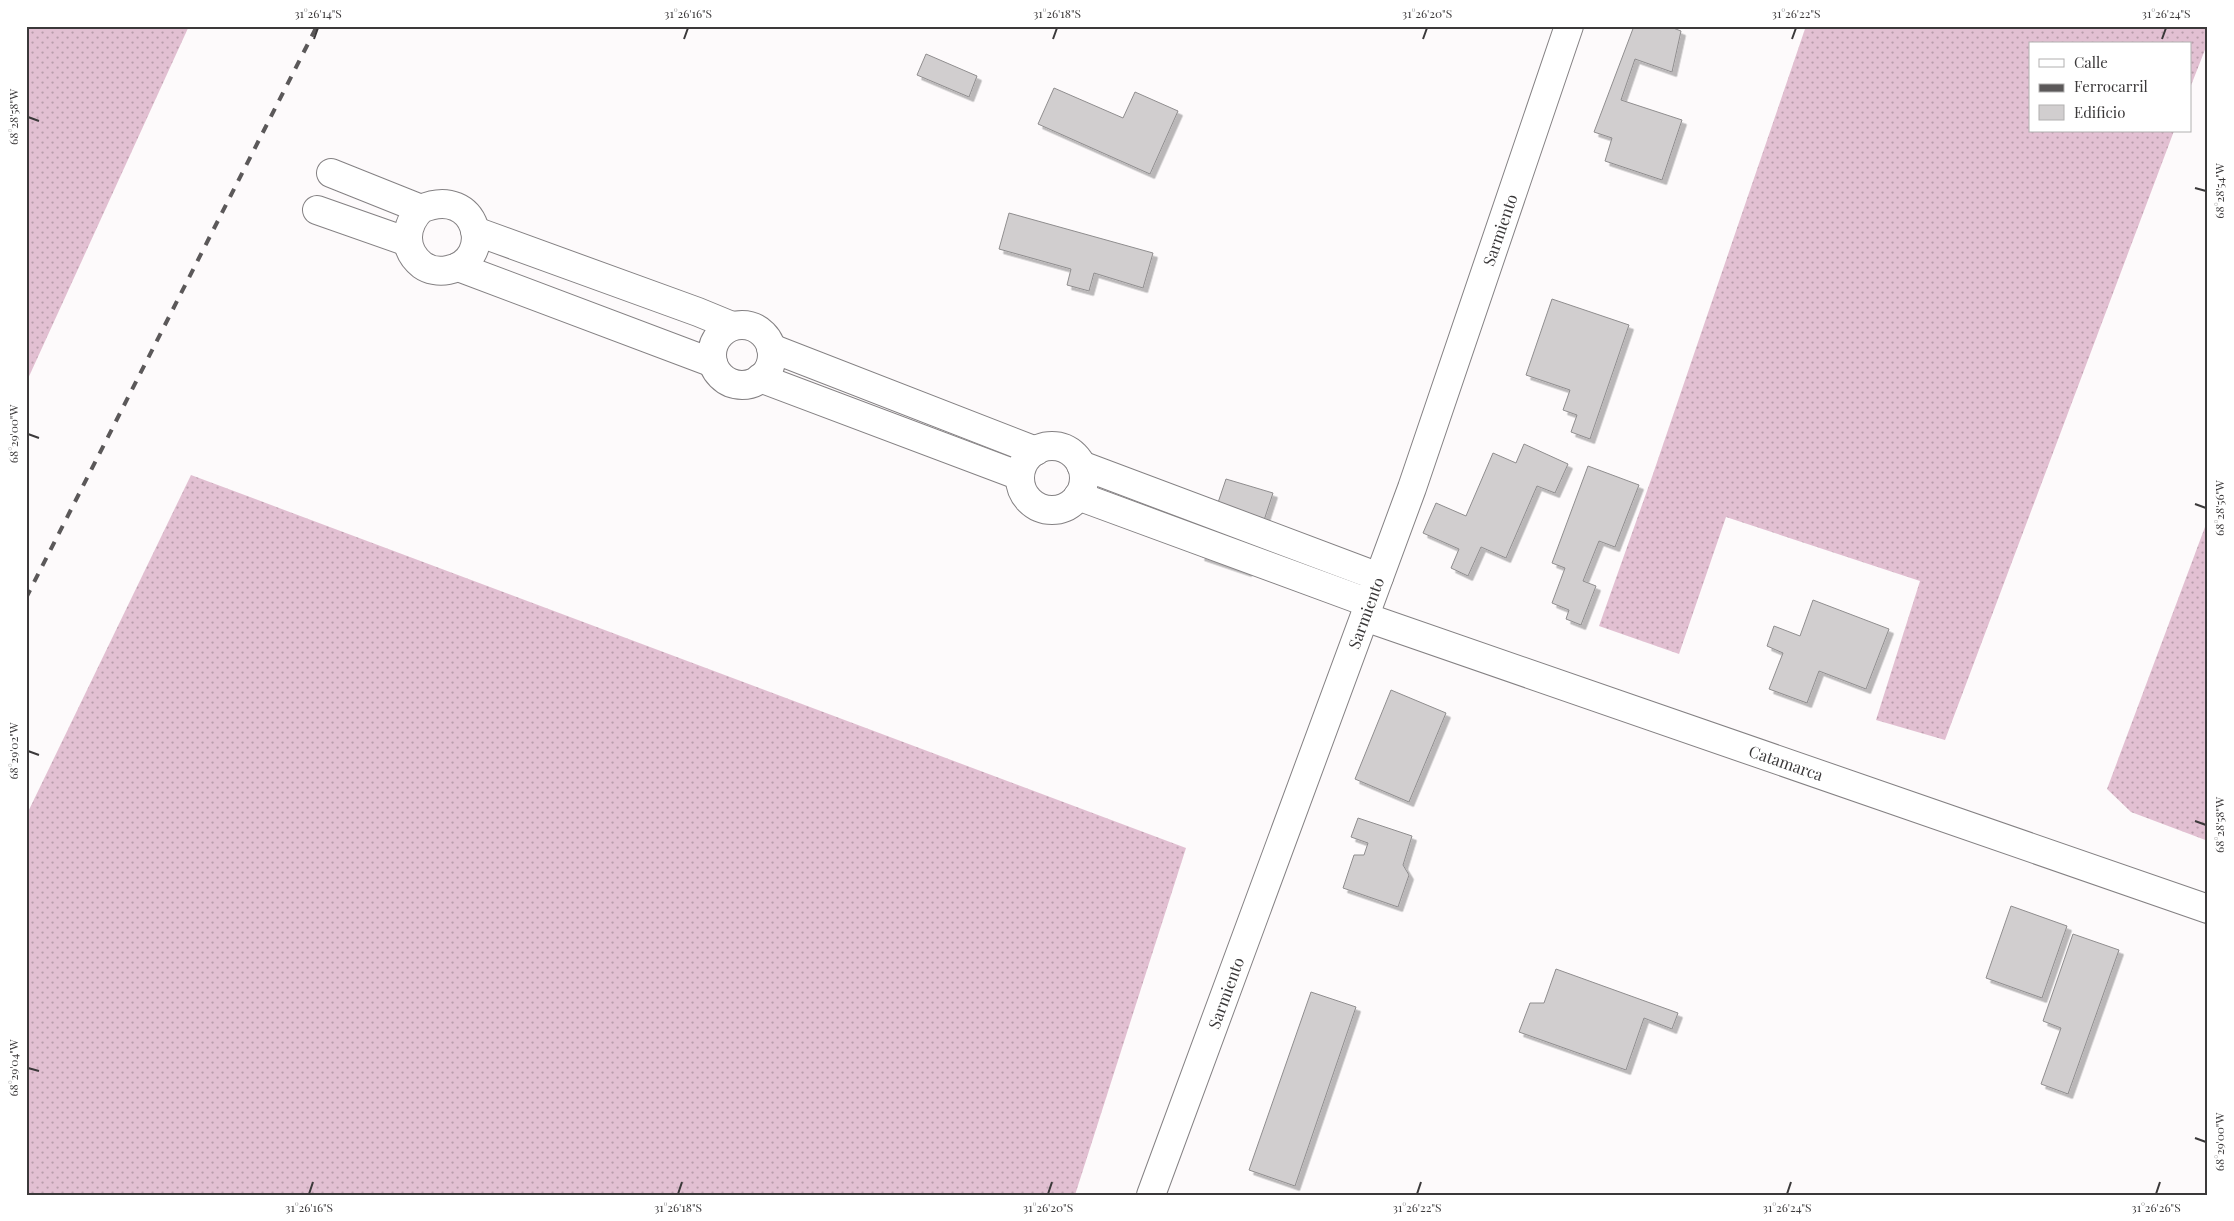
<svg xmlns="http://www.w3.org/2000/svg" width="2234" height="1221" viewBox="0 0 2234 1221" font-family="'Playfair Display',serif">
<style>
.grass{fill:url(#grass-dots)}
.building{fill:#d1cecf;stroke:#8f8d8e;filter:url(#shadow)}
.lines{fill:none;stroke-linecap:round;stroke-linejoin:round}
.minor-casing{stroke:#848183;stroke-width:30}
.major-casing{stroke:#848183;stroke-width:30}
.minor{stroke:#fff;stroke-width:28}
.major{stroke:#fff;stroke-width:28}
.rail{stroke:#5b5859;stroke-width:4;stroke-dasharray:9 9;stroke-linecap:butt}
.ticks{fill:none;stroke:#3b393a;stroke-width:2}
.labels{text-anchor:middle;stroke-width:5;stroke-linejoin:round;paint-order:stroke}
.street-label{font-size:16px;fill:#3b393a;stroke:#fff}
.neatline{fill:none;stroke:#3b393a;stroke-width:2}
.ticks-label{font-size:12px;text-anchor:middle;fill:#3b393a}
</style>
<defs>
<pattern id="grass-dots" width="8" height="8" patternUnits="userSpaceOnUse" patternTransform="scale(1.25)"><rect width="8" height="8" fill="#e2c0d2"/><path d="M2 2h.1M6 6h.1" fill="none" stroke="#b89dab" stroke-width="1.8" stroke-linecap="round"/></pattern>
<filter id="shadow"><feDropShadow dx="4.5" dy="4.5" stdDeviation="0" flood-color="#0004"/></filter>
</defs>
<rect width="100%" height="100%" fill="#fdfafb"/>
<!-- grass -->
<g class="grass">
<polygon points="26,26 189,26 26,383"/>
<polygon points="1806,26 2208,26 2208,42 2190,88 2190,44 2030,44 2030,131 2174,131 1945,740 1876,720 1920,581 1726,517 1679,654 1599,626 1653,474"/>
<polygon points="191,475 1186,848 1075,1195 26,1195 26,816"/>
<polygon points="2208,519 2208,841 2131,812 2107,789"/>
</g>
<!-- building -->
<g class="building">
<polygon points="1634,26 1668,26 1681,31 1672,72 1635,59 1621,100 1682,120 1662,180 1605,161 1612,138 1594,132"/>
<polygon points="926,54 977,76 969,97 917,75"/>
<polygon points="1054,88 1123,118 1135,92 1178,111 1150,174 1038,124"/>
<polygon points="1009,213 1153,253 1143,288 1094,273 1089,291 1067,285 1071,269 999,249"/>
<polygon points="1552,299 1629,325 1590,439 1571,432 1577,415 1563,410 1570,390 1526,375"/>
<polygon points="1524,444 1568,464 1555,493 1537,486 1506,558 1481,547 1468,576 1451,568 1459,549 1423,533 1436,503 1466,516 1493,453 1516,463"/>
<polygon points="1588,466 1639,485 1615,547 1599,541 1583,581 1596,586 1581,625 1566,619 1569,610 1552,603 1565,568 1552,563"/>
<polygon points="1226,479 1273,493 1247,572 1200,556"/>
<polygon points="1813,600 1889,629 1866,689 1819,671 1807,703 1769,689 1783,653 1767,646 1774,626 1800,636"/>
<polygon points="1391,690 1446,713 1409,802 1355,779"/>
<polygon points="1358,818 1412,836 1403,865 1409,875 1398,907 1343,888 1354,855 1364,855 1368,843 1351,837"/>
<polygon points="2011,906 2067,926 2042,998 1986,978"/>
<polygon points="2073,934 2119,950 2068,1094 2041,1084 2061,1028 2043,1021"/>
<polygon points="1556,969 1678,1013 1672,1029 1644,1018 1626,1070 1519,1032 1530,1003 1544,1003"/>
<polygon points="1311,992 1356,1007 1295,1186 1249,1170"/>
</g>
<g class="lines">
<!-- minor casing -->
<g class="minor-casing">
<g id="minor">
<path d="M331 173 421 209C477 184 497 260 448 270 439 272 429 270 422 265 402 249 405 225 421 209"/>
<polyline points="317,210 408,242"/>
<polyline points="475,231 698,312 732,326"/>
<polyline points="458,267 713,363"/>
<circle cx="742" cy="355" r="30"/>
<polyline points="771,348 1036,451"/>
<polyline points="760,378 1020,476"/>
<circle cx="1052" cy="478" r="32"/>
<polyline points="1081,465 1379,577"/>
<polyline points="1078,496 1369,603"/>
<polyline points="1365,617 2208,909"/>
</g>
</g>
<!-- major casing -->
<g class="major-casing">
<polyline id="major" points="1151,1195 1412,488 1569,26"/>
</g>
<!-- minor -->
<use href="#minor" class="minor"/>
<!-- major -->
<use href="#major" class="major"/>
<!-- rail -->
<polyline class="rail" points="26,598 317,26"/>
</g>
<!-- ticks -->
<path class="ticks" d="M314 39 318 28M684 39 688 28M1053 39 1057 28M1423 39 1427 28M1792 39 1796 28M2162 39 2166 28M28 117 39 121M2195 188 2206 191M28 434 39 438M2195 504 2206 508M28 751 39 755M2195 821 2206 825M28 1068 39 1071M2195 1138 2206 1142M309 1194 313 1182M678 1194 682 1182M1048 1194 1052 1182M1417 1194 1421 1182M1787 1194 1791 1182M2156 1194 2160 1182"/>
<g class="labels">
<!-- street labels -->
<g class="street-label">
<text transform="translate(1500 230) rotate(-71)" y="6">Sarmiento</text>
<text transform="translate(1366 613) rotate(-70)" y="6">Sarmiento</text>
<text transform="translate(1786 763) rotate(19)" y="6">Catamarca</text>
<text transform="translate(1226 993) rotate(-70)" y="6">Sarmiento</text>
</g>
</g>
<!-- border -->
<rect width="2234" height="1221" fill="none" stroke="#ffffff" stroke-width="55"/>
<!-- legend -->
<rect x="2029" y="42" width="162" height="90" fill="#ffffff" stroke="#b1b0b0"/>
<rect x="2039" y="59" width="25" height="8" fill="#ffffff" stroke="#b1b0b0"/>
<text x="2074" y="68" font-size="15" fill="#3b393a">Calle</text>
<rect x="2039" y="84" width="25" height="8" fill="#5b5859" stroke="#b1b0b0"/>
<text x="2074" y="92" font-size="15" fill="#3b393a">Ferrocarril</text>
<rect x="2039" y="105" width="25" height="15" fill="#d1cecf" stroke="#b1b0b0"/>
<text x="2074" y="118" font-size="15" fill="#3b393a">Edificio</text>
<rect x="28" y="28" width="2178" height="1166" class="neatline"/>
<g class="ticks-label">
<text x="318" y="18">31°26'14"S</text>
<text x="688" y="18">31°26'16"S</text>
<text x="1057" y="18">31°26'18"S</text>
<text x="1427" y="18">31°26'20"S</text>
<text x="1796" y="18">31°26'22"S</text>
<text x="2166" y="18">31°26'24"S</text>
<text transform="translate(14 117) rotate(-90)" y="4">68°28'58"W</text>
<text transform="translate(2220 191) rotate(-90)" y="4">68°28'54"W</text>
<text transform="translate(14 434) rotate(-90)" y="4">68°29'00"W</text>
<text transform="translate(2220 508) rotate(-90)" y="4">68°28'56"W</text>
<text transform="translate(14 751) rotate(-90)" y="4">68°29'02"W</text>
<text transform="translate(2220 825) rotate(-90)" y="4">68°28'58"W</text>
<text transform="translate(14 1068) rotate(-90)" y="4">68°29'04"W</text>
<text transform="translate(2220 1142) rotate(-90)" y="4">68°29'00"W</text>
<text x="309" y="1212">31°26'16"S</text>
<text x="678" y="1212">31°26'18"S</text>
<text x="1048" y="1212">31°26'20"S</text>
<text x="1417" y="1212">31°26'22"S</text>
<text x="1787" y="1212">31°26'24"S</text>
<text x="2156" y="1212">31°26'26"S</text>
</g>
</svg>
